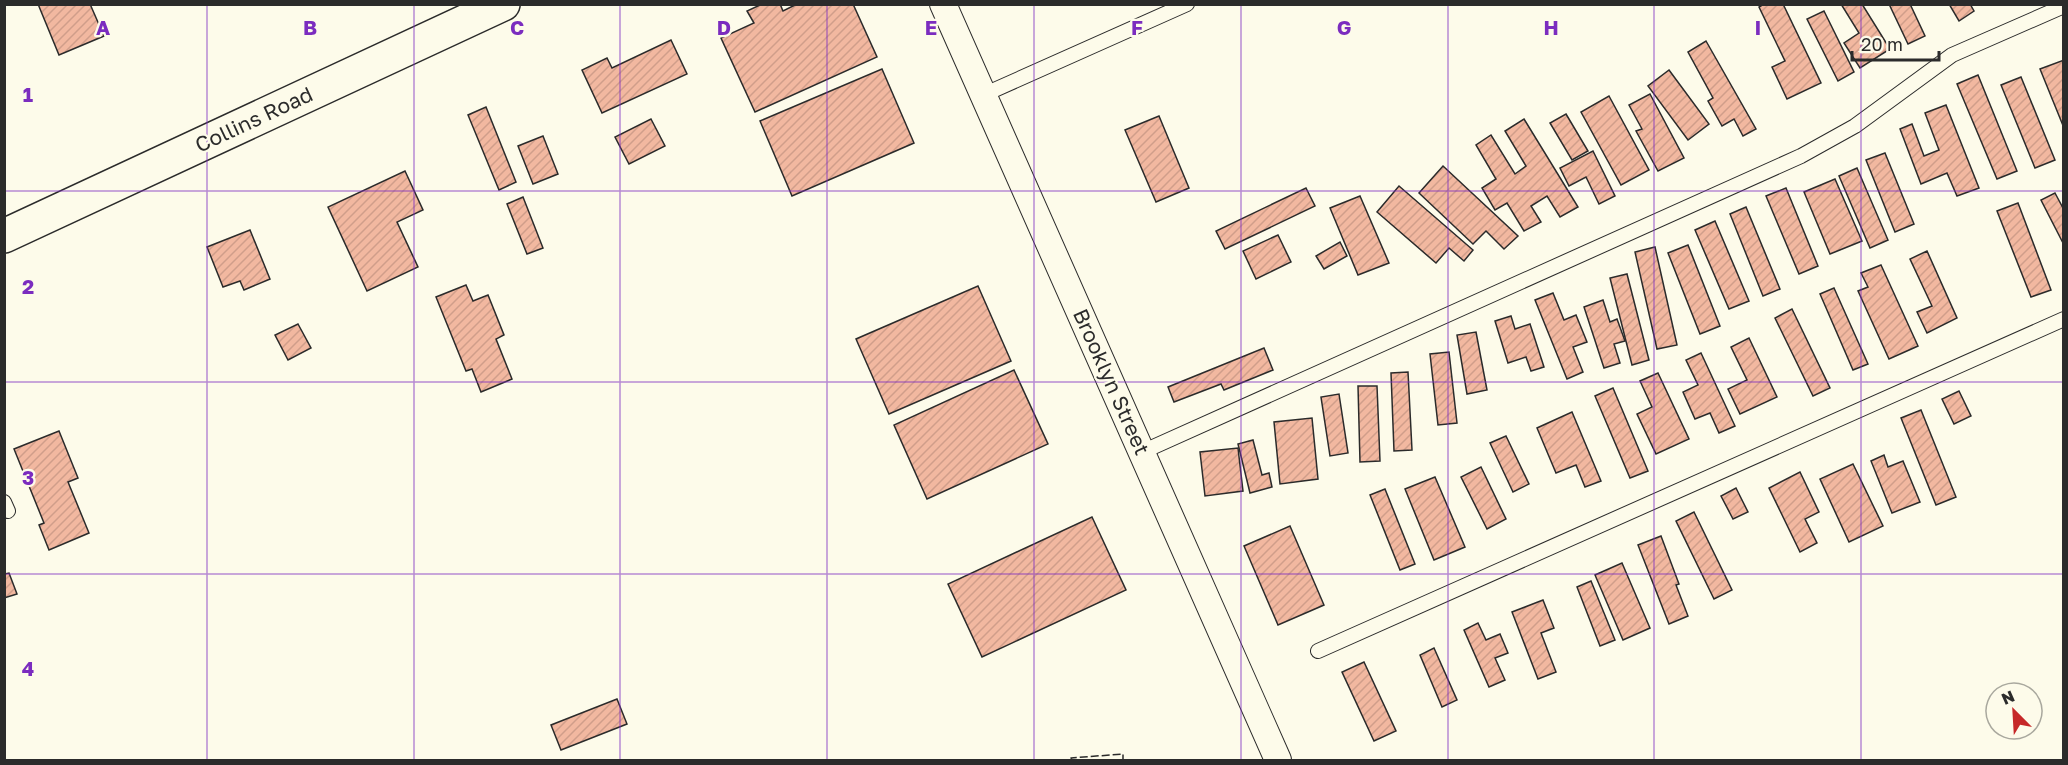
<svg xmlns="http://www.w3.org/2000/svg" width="2068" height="765" viewBox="0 0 2068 765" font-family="'Golos Text',sans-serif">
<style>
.building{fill:url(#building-hatch);stroke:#2b2b2b;stroke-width:1.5}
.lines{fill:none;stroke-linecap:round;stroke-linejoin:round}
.lane-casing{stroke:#2b2b2b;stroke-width:16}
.street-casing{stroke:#2b2b2b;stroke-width:28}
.secondary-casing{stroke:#2b2b2b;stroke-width:36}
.lane{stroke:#fdfbea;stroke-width:14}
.street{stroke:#fdfbea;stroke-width:26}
.secondary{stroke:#fdfbea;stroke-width:33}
.fence{stroke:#2b2b2b;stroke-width:1.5;stroke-dasharray:8 3;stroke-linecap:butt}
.grid{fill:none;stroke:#7b2cbf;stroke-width:1.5;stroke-opacity:0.55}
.labels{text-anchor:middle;stroke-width:4.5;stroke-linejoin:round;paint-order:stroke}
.street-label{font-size:21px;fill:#2b2b2b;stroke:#fdfbea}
.grid-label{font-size:20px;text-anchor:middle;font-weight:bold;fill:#7b2cbf;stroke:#fdfbea;stroke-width:4.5;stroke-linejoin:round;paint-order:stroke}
</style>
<defs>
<pattern id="building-hatch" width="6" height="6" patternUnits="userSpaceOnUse" patternTransform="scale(1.5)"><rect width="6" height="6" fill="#f2b8a0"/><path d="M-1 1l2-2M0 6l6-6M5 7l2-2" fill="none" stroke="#d09e8a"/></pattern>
</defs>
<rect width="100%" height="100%" fill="#fdfbea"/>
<!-- building -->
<g class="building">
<polygon points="38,4 90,4 104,36 59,55"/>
<polygon points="762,4 780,4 783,11 797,4 853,4 877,57 755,112 721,38 754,23 747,11"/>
<polygon points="1764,4 1783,4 1821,83 1787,99 1772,67 1785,61 1759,7"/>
<polygon points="1841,4 1862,4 1890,49 1860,68 1844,43 1859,33"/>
<polygon points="1889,4 1910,4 1925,36 1908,44"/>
<polygon points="1949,4 1970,4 1974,11 1959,21"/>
<polygon points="1824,11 1854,72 1838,81 1807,19"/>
<polygon points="671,40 687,74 602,113 582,70 607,58 612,68"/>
<polygon points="1706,41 1756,129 1743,136 1734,119 1722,126 1708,101 1713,98 1688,52"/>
<polygon points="2064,60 2064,128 2040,69"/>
<polygon points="882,69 914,143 792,196 760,121"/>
<polygon points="1669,70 1709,124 1688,140 1648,86"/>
<polygon points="1978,75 2017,171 1997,179 1957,84"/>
<polygon points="2021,77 2055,160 2035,168 2001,85"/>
<polygon points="1650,94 1684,158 1658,171 1636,131 1642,129 1629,105"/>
<polygon points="1609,96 1649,170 1621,185 1581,112"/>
<polygon points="1946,105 1979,188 1957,196 1947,173 1921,184 1900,129 1912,124 1924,156 1939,150 1925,113"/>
<polygon points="486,107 516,182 499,190 468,115"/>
<polygon points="1566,114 1588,151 1572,160 1550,123"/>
<polygon points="1159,116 1189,188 1156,202 1125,130"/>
<polygon points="651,119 665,146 629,164 615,137"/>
<polygon points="1524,119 1578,207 1560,217 1547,196 1531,206 1541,222 1524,231 1507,203 1495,210 1482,188 1496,179 1476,145 1491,135 1515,174 1526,166 1505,131"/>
<polygon points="543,136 558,174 533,184 518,146"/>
<polygon points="1593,151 1615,196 1599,204 1586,177 1569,186 1560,168"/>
<polygon points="1885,153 1914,224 1895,232 1866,160"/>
<polygon points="1443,166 1518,236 1504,249 1486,231 1473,244 1419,193"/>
<polygon points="1857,168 1888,240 1870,248 1839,176"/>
<polygon points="405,171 423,210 397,222 418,267 367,291 328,207"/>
<polygon points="1835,179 1862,241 1830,254 1804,192"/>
<polygon points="1399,186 1473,250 1464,261 1449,248 1436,263 1377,212"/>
<polygon points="1306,188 1315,206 1225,249 1216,231"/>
<polygon points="1786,188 1818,266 1799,274 1766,196"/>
<polygon points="2055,193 2064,210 2064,245 2041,200"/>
<polygon points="1360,196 1389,263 1358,275 1330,208"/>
<polygon points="523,197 543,248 527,254 507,204"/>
<polygon points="2018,203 2051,290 2031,297 1997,211"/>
<polygon points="1746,207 1780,289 1763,296 1730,214"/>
<polygon points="1715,221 1749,301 1729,309 1695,230"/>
<polygon points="250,230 270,279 244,290 240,281 223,287 207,247"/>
<polygon points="1278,235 1291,262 1256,279 1243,251"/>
<polygon points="1340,242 1347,256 1324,269 1316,256"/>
<polygon points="1688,245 1720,326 1700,334 1668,253"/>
<polygon points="1655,247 1677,345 1657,349 1635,252"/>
<polygon points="1927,251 1957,318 1927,333 1917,312 1932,306 1910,259"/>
<polygon points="1881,265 1918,346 1889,359 1858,291 1868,287 1861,273"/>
<polygon points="1627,274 1649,360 1632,365 1610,278"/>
<polygon points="466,285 473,301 488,295 504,335 496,339 512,379 481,392 472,369 466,371 436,297"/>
<polygon points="978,286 1011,361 889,414 856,339"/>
<polygon points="1834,288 1868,364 1853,370 1820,294"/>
<polygon points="1553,293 1564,320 1576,315 1587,342 1573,347 1583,372 1567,379 1535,300"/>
<polygon points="1603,300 1610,322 1617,319 1625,341 1614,344 1620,363 1604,368 1584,307"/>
<polygon points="1792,309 1830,388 1813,396 1775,318"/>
<polygon points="1511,316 1515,329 1530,324 1544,367 1531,371 1526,357 1508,363 1495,321"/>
<polygon points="298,324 311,348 288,360 275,335"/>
<polygon points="1476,332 1487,390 1467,394 1457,335"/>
<polygon points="1749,338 1777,397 1740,414 1728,389 1747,380 1731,347"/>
<polygon points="1264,348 1273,370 1224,390 1221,384 1174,402 1168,387"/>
<polygon points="1449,352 1457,423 1438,425 1430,354"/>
<polygon points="1701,353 1735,426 1719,433 1710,413 1695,419 1683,392 1698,385 1686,360"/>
<polygon points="1014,370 1048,444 927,499 894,425"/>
<polygon points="1408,372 1412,450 1394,451 1391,373"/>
<polygon points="1658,373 1689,439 1656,454 1637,414 1652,407 1640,381"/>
<polygon points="1358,386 1377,386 1380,461 1360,462"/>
<polygon points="1613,388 1648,471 1630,478 1595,396"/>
<polygon points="1959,391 1971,416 1954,424 1942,399"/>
<polygon points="1339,394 1348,453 1330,456 1321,397"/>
<polygon points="1921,410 1956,497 1936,505 1901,418"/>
<polygon points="1572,412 1601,481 1585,487 1576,465 1556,473 1537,428"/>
<polygon points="1312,418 1318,479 1280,484 1274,422"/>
<polygon points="59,431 78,478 68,482 89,533 49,550 39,525 44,523 14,449"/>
<polygon points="1506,436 1529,484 1513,492 1490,443"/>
<polygon points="1253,440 1262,475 1269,473 1272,487 1250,493 1238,444"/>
<polygon points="1238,448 1243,491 1205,496 1200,452"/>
<polygon points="1884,455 1888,467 1903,461 1920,502 1892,513 1871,461"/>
<polygon points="1853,464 1883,526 1849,542 1820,479"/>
<polygon points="1481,467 1506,519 1487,529 1461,477"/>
<polygon points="1800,472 1819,512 1805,519 1817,543 1800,552 1769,488"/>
<polygon points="1435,477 1465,547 1434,560 1405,489"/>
<polygon points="1736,488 1748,512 1733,519 1721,496"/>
<polygon points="1385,489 1415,564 1400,570 1370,495"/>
<polygon points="1694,512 1732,590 1714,599 1676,521"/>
<polygon points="1092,517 1126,590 982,657 948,584"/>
<polygon points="1290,526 1324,605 1278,625 1244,546"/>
<polygon points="1661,536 1679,584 1676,585 1688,616 1669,624 1638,545"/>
<polygon points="1622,563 1650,628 1623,640 1595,575"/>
<polygon points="9,573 17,594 4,598 4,574"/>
<polygon points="1591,581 1615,640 1600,646 1577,587"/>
<polygon points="1543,600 1554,628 1541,633 1556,672 1538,679 1512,612"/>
<polygon points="1478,623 1486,640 1500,634 1508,653 1495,658 1505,680 1489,687 1464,630"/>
<polygon points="1434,648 1457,700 1442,707 1420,655"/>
<polygon points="1364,662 1396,731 1374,741 1342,672"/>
<polygon points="617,699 627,724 561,750 551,725"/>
</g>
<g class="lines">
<!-- lane casing -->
<g class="lane-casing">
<g id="lane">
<polyline points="983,95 1187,4"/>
<polyline points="1142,452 1801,156 1855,126 1952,55 2064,6"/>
<polyline points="4,502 8,511"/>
<polyline points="1318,651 2064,319"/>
</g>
</g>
<!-- street casing -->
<g class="street-casing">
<polyline id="street" points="943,4 1278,760"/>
</g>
<!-- secondary casing -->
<g class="secondary-casing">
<polyline id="secondary" points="4,236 503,4"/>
</g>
<!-- lane -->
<use href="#lane" class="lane"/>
<!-- street -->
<use href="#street" class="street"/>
<!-- secondary -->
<use href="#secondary" class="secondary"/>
<!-- fence -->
<polyline class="fence" points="1072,760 1071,758 1123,754 1123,760"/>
</g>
<!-- grid -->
<path class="grid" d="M207 4V760M414 4V760M620 4V760M827 4V760M1034 4V760M1241 4V760M1448 4V760M1654 4V760M1861 4V760M4 191H2064M4 382H2064M4 574H2064"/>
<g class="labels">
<!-- street labels -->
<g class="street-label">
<text transform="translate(254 120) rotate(-25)" y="7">Collins Road</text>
<text transform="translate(1111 382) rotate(66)" y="7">Brooklyn Street</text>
</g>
</g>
<g class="grid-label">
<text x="103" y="35">A</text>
<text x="310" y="35">B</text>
<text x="517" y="35">C</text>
<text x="724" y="35">D</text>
<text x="931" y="35">E</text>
<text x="1137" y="35">F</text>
<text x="1344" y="35">G</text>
<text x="1551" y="35">H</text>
<text x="1758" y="35">I</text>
<text x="28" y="102">1</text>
<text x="28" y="294">2</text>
<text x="28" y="485">3</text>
<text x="28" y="676">4</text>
</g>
<!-- border -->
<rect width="2068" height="765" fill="none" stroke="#2b2b2b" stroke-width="12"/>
<!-- north arrow -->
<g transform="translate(2014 711) rotate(336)"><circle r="28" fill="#fdfbea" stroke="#a9a89e" stroke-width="1.5"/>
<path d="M0-4.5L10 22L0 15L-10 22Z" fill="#c62828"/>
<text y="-9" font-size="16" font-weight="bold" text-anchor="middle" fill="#2b2b2b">N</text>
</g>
<!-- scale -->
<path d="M1852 51v9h87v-9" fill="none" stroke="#2b2b2b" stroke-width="3"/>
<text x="1861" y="51" font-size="18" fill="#2b2b2b" stroke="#fdfbea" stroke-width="4.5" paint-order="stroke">20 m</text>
</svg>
